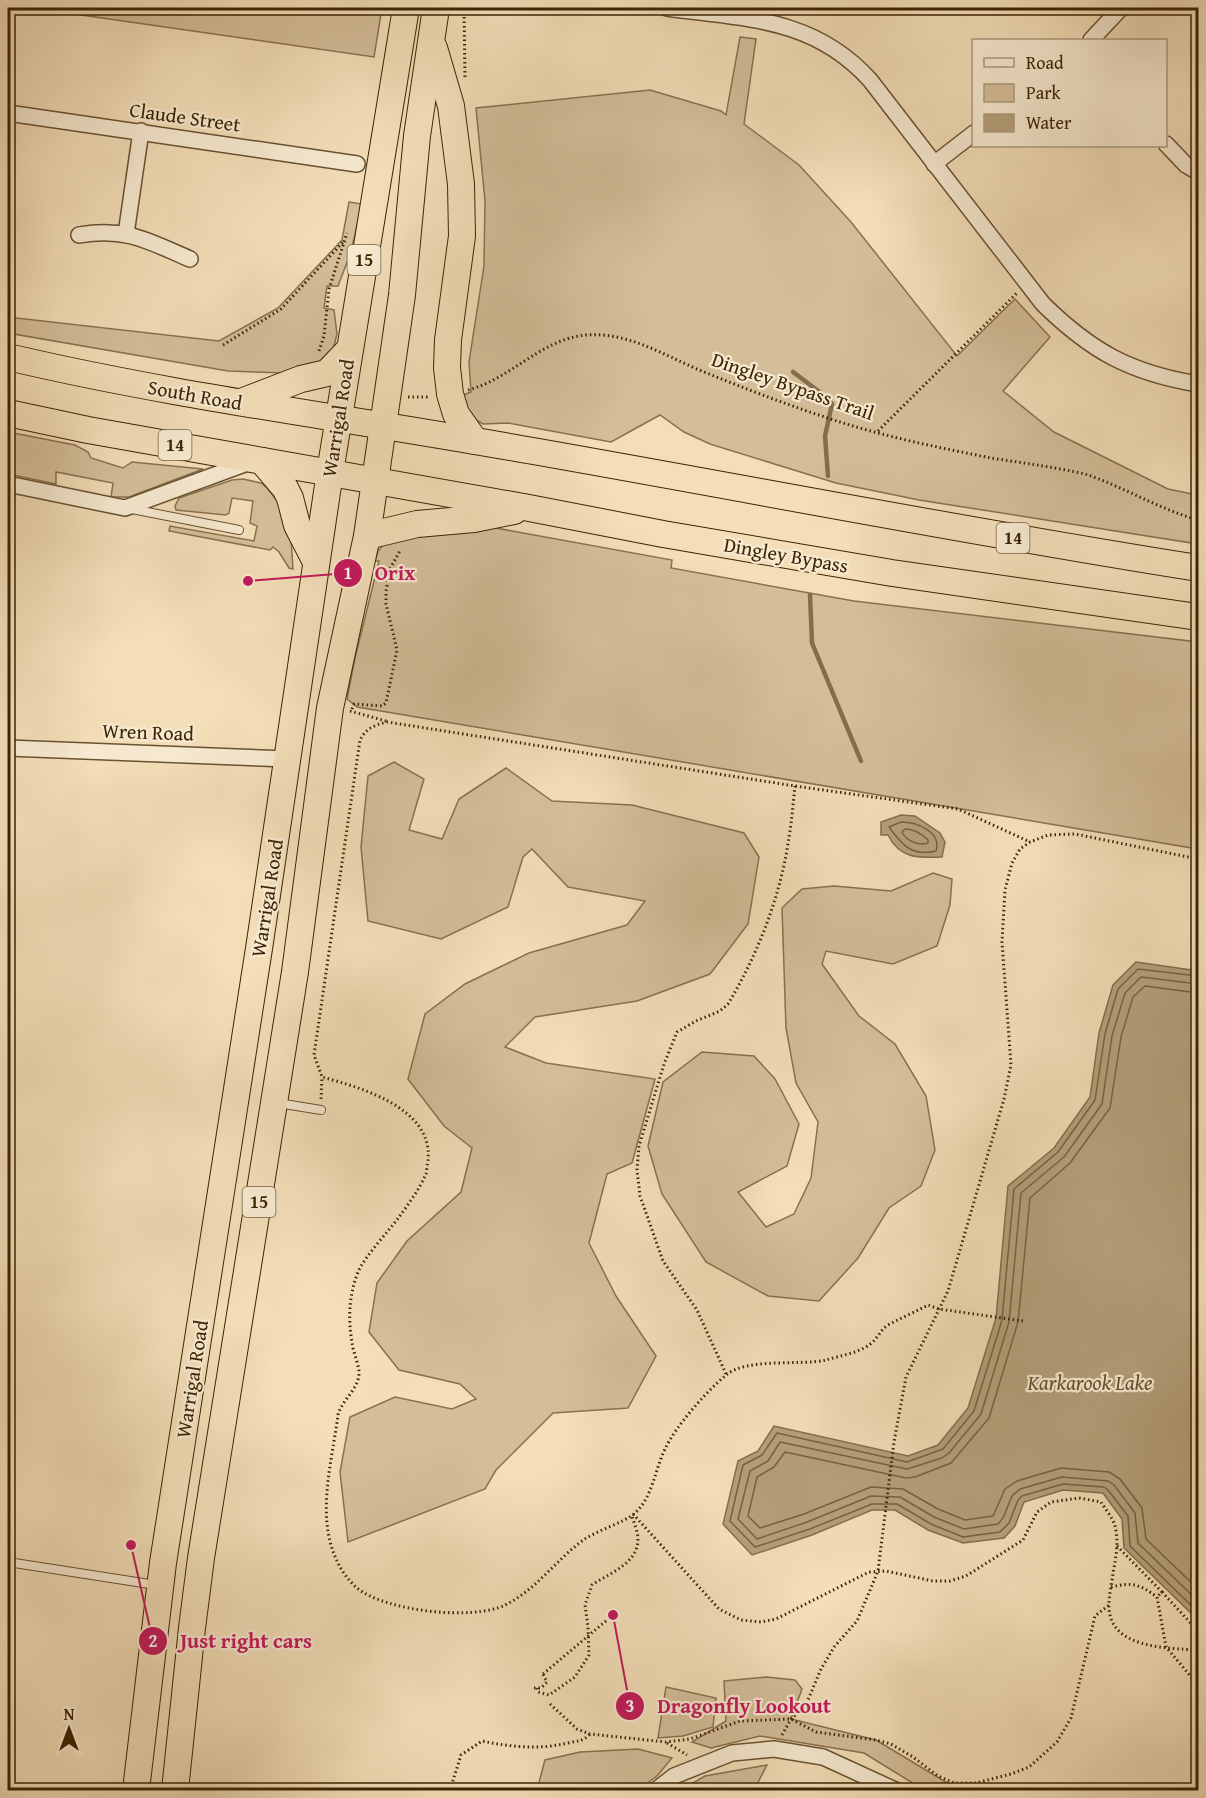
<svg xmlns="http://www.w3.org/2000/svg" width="1206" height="1798" viewBox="0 0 1206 1798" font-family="'Gentium Book Plus',serif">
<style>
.green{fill:#d4be99;stroke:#88714e;stroke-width:1.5}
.water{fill:#b49f7a;stroke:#846e4a;stroke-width:1.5}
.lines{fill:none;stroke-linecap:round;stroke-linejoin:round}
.shore{stroke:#78623e;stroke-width:1.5}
.stream{stroke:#846e4a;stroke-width:4.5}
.service-casing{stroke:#695230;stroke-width:10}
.minor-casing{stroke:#695230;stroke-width:18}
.trunk-casing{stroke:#3b2402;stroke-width:28}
.path{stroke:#3b2402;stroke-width:3;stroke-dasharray:1.5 3;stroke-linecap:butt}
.service{stroke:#f7ead1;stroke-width:8}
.minor{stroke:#f7ead1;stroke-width:15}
.trunk{stroke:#f3deb8;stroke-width:26}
.path-bridge{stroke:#3b2402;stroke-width:3;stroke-dasharray:1.5 3;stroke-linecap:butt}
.labels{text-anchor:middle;stroke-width:4.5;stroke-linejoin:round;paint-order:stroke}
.shield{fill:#f7ead1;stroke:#735f40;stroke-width:1.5}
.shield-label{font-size:18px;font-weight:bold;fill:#3b2402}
.street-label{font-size:20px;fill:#3b2402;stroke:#f7ead1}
.water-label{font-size:21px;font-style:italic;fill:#654f2c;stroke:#f7ead1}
.leader{fill:none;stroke:#c2185b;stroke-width:2}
.callout-dot{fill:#c2185b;stroke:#f7ead1;stroke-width:2}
.mark-label{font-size:18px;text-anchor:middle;font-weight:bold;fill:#fff}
.callout-label{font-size:21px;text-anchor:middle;font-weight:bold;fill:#c2185b;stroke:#f7ead1;stroke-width:4.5;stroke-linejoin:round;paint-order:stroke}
</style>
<rect width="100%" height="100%" fill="#f3deb8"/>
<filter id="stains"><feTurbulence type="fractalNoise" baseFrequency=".00333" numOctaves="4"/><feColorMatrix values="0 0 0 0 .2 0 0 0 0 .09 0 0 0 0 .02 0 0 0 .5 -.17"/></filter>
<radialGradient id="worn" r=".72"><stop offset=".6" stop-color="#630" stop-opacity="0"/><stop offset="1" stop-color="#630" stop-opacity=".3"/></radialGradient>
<!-- green -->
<g class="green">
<polygon points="32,8 382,8 374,57"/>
<polygon points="740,37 756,39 744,124 799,165 851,222 957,356 1015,299 1050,337 1003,391 1054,432 1168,489 1198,495 1198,544 919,500 836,483 710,444 684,432 660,415 611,442 508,423 483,424 473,418 458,397 471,392 469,362 484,266 485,201 476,108 650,90 721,111 726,115"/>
<polygon points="349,202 362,204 351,252 338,286 327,286 324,308 334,310 337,334 331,358 286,373 228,371 8,333 8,317 219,341 278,308 342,240"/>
<polygon points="8,432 75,445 88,452 91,458 123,468 132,462 203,469 129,497 111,497 113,483 56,472 56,484 8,474"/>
<polygon points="243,479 261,483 267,488 285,511 291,538 293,569 289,568 279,552 273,547 270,550 169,531 170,526 254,541 257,526 250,523 253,501 232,498 229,513 226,515 176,510 175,506 179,498 232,480"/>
<polygon points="479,525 672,560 671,568 854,601 1198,642 1198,849 357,707 347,699 355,658 379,561 375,561 378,551 385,543"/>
<polygon points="394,762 424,779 409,830 442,839 459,799 506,768 552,801 632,805 744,833 759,857 748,924 710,974 637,1001 535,1017 505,1047 546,1063 655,1079 632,1163 607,1174 589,1243 616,1296 656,1356 628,1408 553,1413 496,1470 485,1489 348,1542 340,1472 350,1417 395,1397 452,1409 476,1399 460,1384 399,1370 369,1332 377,1283 407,1241 461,1192 472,1148 444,1126 408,1079 425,1014 465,984 529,953 627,925 645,901 568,887 532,849 523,857 508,907 441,939 368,921 361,847 368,776"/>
<polygon points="933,873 952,879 950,905 937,946 893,964 826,951 822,964 859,1016 895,1044 926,1096 935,1150 921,1186 889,1208 858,1258 819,1301 768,1296 706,1262 662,1194 648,1146 663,1082 702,1052 754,1056 775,1079 799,1124 787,1166 738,1192 766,1227 794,1214 811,1178 818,1122 796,1083 786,1028 782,908 802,889 834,886 891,891"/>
<polygon points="766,1677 795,1680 802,1689 791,1719 876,1740 959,1790 924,1790 864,1753 760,1736 711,1748 692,1742 726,1721 724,1681"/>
<polygon points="666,1687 716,1698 713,1727 683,1736 658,1738"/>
<polygon points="638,1749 672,1758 657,1776 638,1790 537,1790 545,1760 580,1752"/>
<polygon points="767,1765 754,1790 681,1790 705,1776"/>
</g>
<!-- water -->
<g class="water">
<path d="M901 815 915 816 940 833 945 842 942 857C918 858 900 859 888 835H881V822Z"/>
<polygon points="1136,962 1198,971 1198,1620 1124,1548 1122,1519 1103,1493 1063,1490 1024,1502 1015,1526 1004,1538 963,1543 928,1530 895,1510 872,1510 812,1535 752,1555 723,1524 738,1461 758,1451 774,1426 908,1456 938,1445 968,1408 996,1318 1008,1186 1054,1148 1090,1097 1099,1033 1113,985"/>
</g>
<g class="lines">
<!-- shore -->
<g class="shore">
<path d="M901 822C917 822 942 832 936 851 912 857 902 845 889 827Z"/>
<path d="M905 829C913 829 922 834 928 840V843C919 846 906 841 902 832Z"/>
<polyline points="1198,976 1138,969 1118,989 1105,1034 1095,1100 1058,1152 1014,1189 1002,1320 974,1411 943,1449 907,1462 777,1433 762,1455 743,1465 730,1521 755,1547 810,1529 872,1504 897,1504 931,1524 963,1537 1000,1532 1009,1523 1018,1500 1022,1496 1063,1484 1104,1487 1108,1490 1128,1516 1130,1546 1198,1612"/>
<polyline points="1198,984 1141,977 1125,993 1112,1036 1102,1104 1064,1157 1021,1193 1009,1322 981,1414 949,1453 942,1458 907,1469 780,1442 768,1461 750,1471 738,1519 757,1539 807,1522 871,1496 900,1497 934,1517 964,1529 998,1524 1003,1518 1012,1496 1020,1489 1062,1477 1108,1481 1114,1485 1135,1513 1138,1543 1198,1601"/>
<polyline points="1198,993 1145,986 1133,997 1121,1037 1110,1108 1070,1163 1030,1198 1018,1322 989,1418 951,1463 915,1477 906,1478 785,1452 774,1467 757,1477 748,1516 760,1528 804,1514 871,1487 903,1489 938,1509 965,1520 993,1516 1005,1489 1017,1481 1061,1468 1109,1472 1120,1479 1142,1508 1146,1539 1198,1589"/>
</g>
<!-- stream -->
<g class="stream">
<polyline points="793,372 825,396 832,404 825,436 828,476"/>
<polyline points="810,595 812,643 861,761"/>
</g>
<!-- service casing -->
<g class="service-casing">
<g id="service">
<polyline points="132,509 239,530"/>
<polyline points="278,1103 321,1110"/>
<polyline points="8,1562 156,1585"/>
</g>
</g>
<!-- minor casing -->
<g class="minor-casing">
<g id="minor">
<path d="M667 8C745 19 813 17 870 80L1043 304C1092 352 1131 373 1198 384"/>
<polyline points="1091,40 1121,8"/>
<polyline points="8,113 357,164"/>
<polyline points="1166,144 1186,165 1198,172"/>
<polyline points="934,164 974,133"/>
<polyline points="126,234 141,131"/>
<path d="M79 235C126 227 148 241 190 259"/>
<polyline points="8,484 125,508 250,462"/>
<polyline points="8,748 288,759"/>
<polyline points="656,1790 674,1776 732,1753 774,1749 823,1757 895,1790"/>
</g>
</g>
<!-- trunk casing -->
<g class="trunk-casing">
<g id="trunk">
<polyline points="434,48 451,106 461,184 462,236 448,340 447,368 450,394 456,414 475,441"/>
<path d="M8 357C173 396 342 417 510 447 740 487 968 532 1198 568"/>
<polyline points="241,402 301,379 327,373 348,351"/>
<polyline points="8,413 88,430 529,508 663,534 892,573 1198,617"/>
<polyline points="262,461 285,488 290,498 297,525 316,562"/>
<polyline points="367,536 417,524 474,519 514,511"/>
<polyline points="136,1790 163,1563 260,942 330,472 406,8"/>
<polyline points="175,1790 192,1628 201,1558 295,972 330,708 367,536 402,295 417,136 436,8"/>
</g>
</g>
<!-- path -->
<g class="path">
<polyline points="464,8 465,78"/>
<polyline points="223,345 281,309 344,241"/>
<polyline points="319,351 324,336 329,289 347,233"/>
<path d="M468 390C511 379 541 339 586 335 627 332 660 353 697 369 743 388 790 406 837 421 886 437 941 448 991 458 1023 463 1054 467 1085 474 1124 487 1159 509 1198 520"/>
<polyline points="408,397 430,397"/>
<polyline points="878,431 1017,293"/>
<polyline points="352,709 354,704 382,706 386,703 397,650 386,604 386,591 390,569 401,549"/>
<polyline points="350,711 386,721"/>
<polyline points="321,1099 322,1077"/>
<path d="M1023 1321 939 1309 928 1305C915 1312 901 1318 888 1325 880 1330 877 1340 869 1345 858 1353 839 1356 826 1360 800 1366 745 1357 725 1376 706 1392 675 1427 665 1449 654 1472 653 1497 634 1514 621 1524 597 1530 582 1541 555 1561 536 1590 505 1605 472 1621 385 1611 357 1588 342 1575 333 1556 329 1537 321 1498 333 1454 338 1415 342 1399 360 1389 359 1371 358 1364 355 1356 353 1348 348 1323 348 1297 358 1272 365 1256 388 1232 399 1217 408 1205 420 1188 426 1174 427 1170 427 1165 428 1160 433 1108 362 1088 322 1077L314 1055 360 740C366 728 375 725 387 722L795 786 958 809 1030 842"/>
<path d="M726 1374 697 1310 663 1261 640 1196 637 1170 639 1146 664 1064 677 1032 696 1021 720 1011 728 1004C758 954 781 895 789 837 792 820 793 803 795 786"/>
<path d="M633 1514 719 1609 741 1620 761 1622 776 1619 869 1572 886 1571 933 1581H950L966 1576 1023 1540 1037 1512 1051 1502 1079 1498 1101 1502C1105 1509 1113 1518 1115 1526 1119 1542 1116 1557 1113 1573 1112 1583 1109 1594 1109 1605 1108 1649 1168 1648 1198 1650"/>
<polyline points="1117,1546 1162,1592 1158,1596"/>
<path d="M1111 1587C1133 1582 1139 1584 1157 1597L1166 1647 1198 1685"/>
<polyline points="1162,1592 1198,1631"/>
<polyline points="534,1688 541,1688 547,1682 543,1674"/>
<path d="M537 1688 538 1692 549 1695 575 1677 589 1655 588 1627 585 1605 592 1585C609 1573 638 1564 638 1539 638 1532 634 1523 632 1516"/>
<polyline points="550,1704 577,1729 590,1734 666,1742 690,1739 740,1721 791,1719 816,1732 876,1740 891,1744 913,1757 938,1776 954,1783 976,1783 1011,1774 1029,1767 1057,1742 1071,1718 1095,1616 1109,1605"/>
<polyline points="782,1735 791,1719 805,1707 821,1669 834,1647 857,1621 878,1571 894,1442 906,1377 948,1291 1004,1099 1011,1065 1002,942 1005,890 1012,863 1020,849 1030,842 1048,835 1075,834 1198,859"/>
<polyline points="667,1743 687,1755"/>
<path d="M450 1790 461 1755 482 1741C511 1747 539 1750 568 1743 577 1741 584 1741 590 1734"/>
</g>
<!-- service -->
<use href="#service" class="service"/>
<!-- minor -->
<use href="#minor" class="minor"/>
<!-- trunk -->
<use href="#trunk" class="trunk"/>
<!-- path-bridge -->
<polyline class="path-bridge" points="543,1674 613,1615"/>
</g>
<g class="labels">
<!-- shield labels -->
<g class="shield">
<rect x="347.5" y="245" width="33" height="30" rx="4.5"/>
<rect x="158.5" y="430" width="33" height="30" rx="4.5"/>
<rect x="996.5" y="523" width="33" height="30" rx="4.5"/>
<rect x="242.5" y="1187" width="33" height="30" rx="4.5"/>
</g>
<g class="shield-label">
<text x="364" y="266">15</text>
<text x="175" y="451">14</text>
<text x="1013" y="544">14</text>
<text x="259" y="1208">15</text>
</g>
<!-- street labels -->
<g class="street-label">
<text transform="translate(185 117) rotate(8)" y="7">Claude Street</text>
<text transform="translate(793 386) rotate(19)" y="7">Dingley Bypass Trail</text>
<text transform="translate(195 395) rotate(10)" y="7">South Road</text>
<text transform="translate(338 418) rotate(-81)" y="7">Warrigal Road</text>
<text transform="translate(786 555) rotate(10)" y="7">Dingley Bypass</text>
<text transform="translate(148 732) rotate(2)" y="7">Wren Road</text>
<text transform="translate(267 898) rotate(-81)" y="7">Warrigal Road</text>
<text transform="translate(192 1379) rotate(-81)" y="7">Warrigal Road</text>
</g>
<!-- water labels -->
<g class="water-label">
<text x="1090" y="1390">Karkarook Lake</text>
</g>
</g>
<!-- callouts -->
<path class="leader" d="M248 581L348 573M131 1545L153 1641M613 1615L630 1706"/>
<g class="callout-dot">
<circle cx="248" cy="581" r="6"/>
<circle cx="131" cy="1545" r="6"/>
<circle cx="613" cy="1615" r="6"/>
<circle cx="348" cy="573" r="15"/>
<circle cx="153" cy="1641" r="15"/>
<circle cx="630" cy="1706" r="15"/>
</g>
<g class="mark-label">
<text x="348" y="579">1</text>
<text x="153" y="1647">2</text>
<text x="630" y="1712">3</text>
</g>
<g class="callout-label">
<text x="395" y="580">Orix</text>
<text x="246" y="1648">Just right cars</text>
<text x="744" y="1713">Dragonfly Lookout</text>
</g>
<!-- margin -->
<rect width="1206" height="1798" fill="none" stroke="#f3deb8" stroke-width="30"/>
<rect x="9" y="9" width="1188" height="1780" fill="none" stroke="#3b2402" stroke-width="3"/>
<rect x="15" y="15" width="1176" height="1768" fill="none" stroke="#3b2402" stroke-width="1.5"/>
<!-- legend -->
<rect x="972" y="39" width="195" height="108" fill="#f7ead1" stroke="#ac9b7e" stroke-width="1.5"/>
<rect x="984" y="58" width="30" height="9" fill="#f7ead1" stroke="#ac9b7e" stroke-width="1.5"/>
<text x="1026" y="69" font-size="18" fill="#3b2402">Road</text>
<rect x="984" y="84" width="30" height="18" fill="#d4be99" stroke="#ac9b7e" stroke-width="1.5"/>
<text x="1026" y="99" font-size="18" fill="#3b2402">Park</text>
<rect x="984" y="114" width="30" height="18" fill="#b49f7a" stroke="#ac9b7e" stroke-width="1.5"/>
<text x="1026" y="129" font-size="18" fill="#3b2402">Water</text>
<!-- north arrow -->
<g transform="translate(69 1729)" stroke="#f7ead1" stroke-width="4.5" paint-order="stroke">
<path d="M0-4.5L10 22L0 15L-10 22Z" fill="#3b2402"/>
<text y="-9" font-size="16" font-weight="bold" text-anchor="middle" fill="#3b2402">N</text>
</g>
<rect width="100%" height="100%" filter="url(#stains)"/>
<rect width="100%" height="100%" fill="url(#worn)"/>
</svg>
